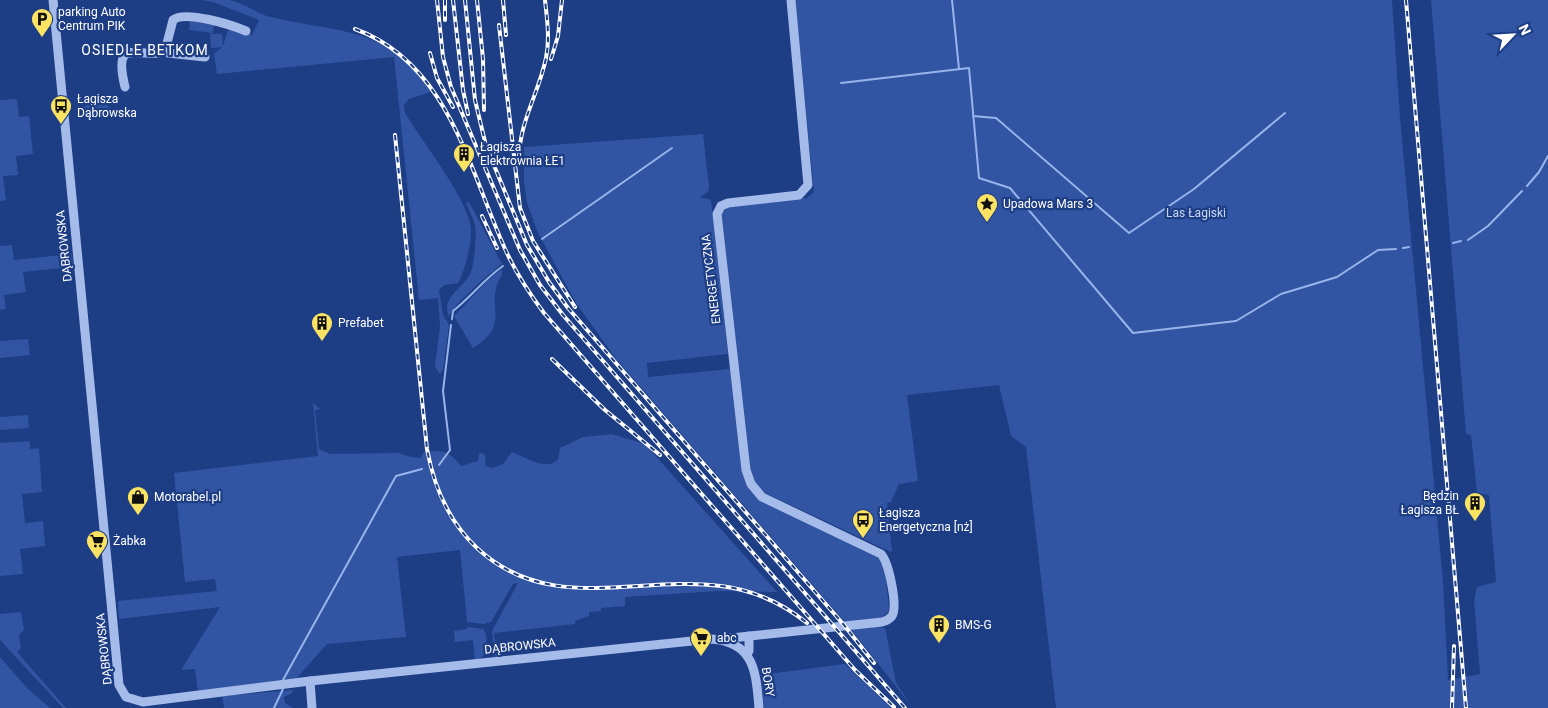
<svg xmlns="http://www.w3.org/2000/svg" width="1548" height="708" viewBox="0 0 1548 708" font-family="Roboto,sans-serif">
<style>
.green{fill:#3155a2}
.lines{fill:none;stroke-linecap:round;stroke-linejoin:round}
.stream{stroke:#98b4ec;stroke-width:2}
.minor{stroke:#a5bbea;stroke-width:9}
.rail-casing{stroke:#fff;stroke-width:4}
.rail{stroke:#1d3d85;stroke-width:2;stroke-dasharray:5.5;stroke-linecap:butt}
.labels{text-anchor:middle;stroke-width:4.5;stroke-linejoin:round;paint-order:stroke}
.poi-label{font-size:12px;fill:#fff;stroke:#1d3d85;text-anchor:start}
.park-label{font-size:12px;fill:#c9d8f8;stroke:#1d3d85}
.street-label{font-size:12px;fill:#fff;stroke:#1d3d85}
.neighbourhood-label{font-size:14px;letter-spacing:1px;fill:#fff;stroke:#1d3d85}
</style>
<rect width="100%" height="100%" fill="#1d3d85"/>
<!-- green -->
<g class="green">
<path d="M202 0C210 0 220 0 229 0 243 2 257 14 271 17 341 34 385 24 431 92L409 99 404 105 405 113C423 143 462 191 470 223 474 237 465 271 458 283L445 285 439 290 443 315 449 325 443 370 440 374 435 367 440 326 438 298 419 300 394 57 217 74 214 54 222 47 211 48 210 34 213 33 189 30 190 21 214 25 213 34H222L223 46 229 27 252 35 259 20 213 2Z"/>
<polygon points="795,0 1392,0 1400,118 1443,581 1448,680 1480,674 1474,601 1477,587 1496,582 1489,495 1477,493 1471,435 1466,434 1431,0 1548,0 1548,708 1056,708 1026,447 1011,436 999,385 907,395 918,481 899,484 891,502 887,503 892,551 891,552 763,492 755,485 750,474 721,212 731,207 807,198 814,192"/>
<polygon points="17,99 19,117 29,116 33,154 16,156 18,175 3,176 6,200 0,201 0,100"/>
<polygon points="88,103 105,104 117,113 76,116"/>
<polygon points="703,134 709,187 708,192 700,197 711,200 728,354 647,363 648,377 730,369 745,477 751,491 763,502 877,557 885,569 889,608 888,612 881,618 845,622 617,360 576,303 538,233 527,203 524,182 524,147"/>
<path d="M469 202 502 264C491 272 452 306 449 316 440 297 464 289 471 272 474 264 477 233 475 225 473 218 469 210 466 203Z"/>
<polygon points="12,245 14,260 72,254 73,267 23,272 26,292 4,295 6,309 0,310 0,246"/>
<path d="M502 269V275C482 306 514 323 473 348L454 316C471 300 483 282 502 269Z"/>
<polygon points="28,339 30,355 0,358 0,341"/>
<path d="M313 403 320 409 315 410 319 449 330 454 398 453 411 457 421 458 424 452C442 450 448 450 461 466L478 461 479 454 482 453 485 455 486 466 493 468 503 464 512 452C525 457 547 472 558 459L560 448 583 437 612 434 645 444 777 592 718 591 625 597V606L601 608V611L589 612V616L575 621V624L494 633 497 657H495L492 631 518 583 513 584 491 622 484 624 467 622 460 550 397 557 406 637 327 644 297 678 198 691 195 669 181 670 220 607 119 619 118 601 217 591 215 579 185 582 174 473 318 456Z"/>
<polygon points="28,415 29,428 0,430 0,417"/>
<polygon points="30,441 30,449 39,448 42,492 22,494 25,523 43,521 45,546 20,549 23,574 0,576 0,443"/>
<polygon points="21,612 24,630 19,635 21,648 17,652 66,708 63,708 0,640 0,614"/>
<polygon points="872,626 885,628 896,683 913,708 849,627"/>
<polygon points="467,627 483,629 486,634 487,652 481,658 475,660 473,640 455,642 454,631 467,629"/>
<polygon points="0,657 28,689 50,708 0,708"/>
<polygon points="845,664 891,708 764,708 761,675"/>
<polygon points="293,690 292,693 284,697 285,703 293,708 224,708 222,696"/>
</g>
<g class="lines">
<!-- stream -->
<g class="stream">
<polyline points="952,0 959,69"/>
<polyline points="841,83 969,68 979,178 1010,188 1133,333 1236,321 1281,294 1337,277 1378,250 1396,249"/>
<polyline points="973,116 996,118 1129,233 1194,189 1285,113"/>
<polyline points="1527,186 1539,172 1548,156"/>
<polyline points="542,239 672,148"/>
<polyline points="1468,240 1488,226 1522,191"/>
<polyline points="1453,243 1461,241"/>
<polyline points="1403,248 1409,247"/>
<path d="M452 319 453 311C471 297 484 279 503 266"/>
<polyline points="439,465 450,450 443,391 451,325"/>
<polyline points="283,680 396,476 422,469"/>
<polyline points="274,708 283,689"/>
</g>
<!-- minor -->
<g class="minor">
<path d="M53 0 119 685 126 697 143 702 310 681 711 639C755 642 756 673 759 708"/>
<path d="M165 51 173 20C185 10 232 25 246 31"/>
<path d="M125 87C112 33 140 61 165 51L168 53 205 57"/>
<path d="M728 642 731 638 882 622C885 621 889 620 892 616 898 606 889 563 881 554L762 497 751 484 746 470 717 214 721 206 728 203 799 195 808 185 791 0"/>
<polyline points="746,654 749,651 749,636"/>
<polyline points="310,681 312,708"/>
</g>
<!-- rail casing -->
<g class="rail-casing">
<g id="rail">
<polyline points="437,0 443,57 451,87 520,250 540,285 563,315 905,708"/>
<polyline points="445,0 445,20"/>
<polyline points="453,0 463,90 468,114"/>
<polyline points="465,0 475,100 486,146 527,245 549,282 568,308 844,625 874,663"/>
<polyline points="477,0 483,59 484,110"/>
<polyline points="503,0 506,35"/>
<polyline points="1406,0 1466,708"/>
<polyline points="499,25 520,208 533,241 575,307"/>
<path d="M355 29C449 63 469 170 506 251 516 273 529 293 544 313L855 670 894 707"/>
<polyline points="430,53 437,78 453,107"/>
<polyline points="551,59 558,36 562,0"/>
<path d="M395 135 427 449C434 487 448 521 477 548 549 615 636 575 721 586 753 590 782 603 807 623"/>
<path d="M519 159C519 122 539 93 546 58 550 39 547 19 545 0"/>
<polyline points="482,216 497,248"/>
<polyline points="552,359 605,410 660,455"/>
<polyline points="1452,708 1454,646"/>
</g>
</g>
<!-- rail -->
<use href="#rail" class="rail"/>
</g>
<!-- icons -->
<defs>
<g id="parking-pin" transform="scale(1.125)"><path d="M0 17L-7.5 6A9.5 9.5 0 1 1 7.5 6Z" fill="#fae263" stroke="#1d3d85"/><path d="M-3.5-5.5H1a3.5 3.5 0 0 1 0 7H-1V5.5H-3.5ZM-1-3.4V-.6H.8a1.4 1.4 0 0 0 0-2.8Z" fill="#111"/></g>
<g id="bus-pin" transform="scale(1.125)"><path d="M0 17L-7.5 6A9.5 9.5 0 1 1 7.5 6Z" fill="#fae263" stroke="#1d3d85"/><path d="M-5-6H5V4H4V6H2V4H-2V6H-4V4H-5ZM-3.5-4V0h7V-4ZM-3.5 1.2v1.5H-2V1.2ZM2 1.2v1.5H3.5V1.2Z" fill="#111"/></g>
<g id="building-pin" transform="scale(1.125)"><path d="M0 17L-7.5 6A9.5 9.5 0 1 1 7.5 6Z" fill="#fae263" stroke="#1d3d85"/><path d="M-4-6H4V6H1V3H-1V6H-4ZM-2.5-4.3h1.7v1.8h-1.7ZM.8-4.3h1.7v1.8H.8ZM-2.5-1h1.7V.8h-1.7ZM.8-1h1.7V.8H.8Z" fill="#111"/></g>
<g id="sight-pin" transform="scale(1.125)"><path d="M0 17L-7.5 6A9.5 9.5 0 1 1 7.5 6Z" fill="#fae263" stroke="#1d3d85"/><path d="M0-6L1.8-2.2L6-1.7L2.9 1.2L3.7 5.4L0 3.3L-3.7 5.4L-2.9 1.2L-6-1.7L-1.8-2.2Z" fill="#111"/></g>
<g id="shop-pin" transform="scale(1.125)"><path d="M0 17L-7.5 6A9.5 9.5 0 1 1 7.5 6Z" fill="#fae263" stroke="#1d3d85"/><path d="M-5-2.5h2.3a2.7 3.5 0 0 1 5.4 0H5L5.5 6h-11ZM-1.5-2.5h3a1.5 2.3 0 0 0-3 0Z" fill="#111"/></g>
<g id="supermarket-pin" transform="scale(1.125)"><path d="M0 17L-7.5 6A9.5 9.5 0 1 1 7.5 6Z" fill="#fae263" stroke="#1d3d85"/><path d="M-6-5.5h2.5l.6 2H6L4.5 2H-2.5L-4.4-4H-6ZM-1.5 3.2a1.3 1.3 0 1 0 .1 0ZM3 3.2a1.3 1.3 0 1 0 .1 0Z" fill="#111"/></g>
</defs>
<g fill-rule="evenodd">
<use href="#parking-pin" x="42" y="19"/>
<use href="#bus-pin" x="61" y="106"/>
<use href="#building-pin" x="464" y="154"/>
<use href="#sight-pin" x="987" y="204"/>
<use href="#building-pin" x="322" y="323"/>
<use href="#shop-pin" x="138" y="497"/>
<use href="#building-pin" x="1475" y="503"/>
<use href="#bus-pin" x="863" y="520"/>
<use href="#supermarket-pin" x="97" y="541"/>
<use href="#building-pin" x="939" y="625"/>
<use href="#supermarket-pin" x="701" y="638"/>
</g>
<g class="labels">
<!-- poi labels -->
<g class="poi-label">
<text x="58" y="16">parking Auto<tspan x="58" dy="14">Centrum PIK</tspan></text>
<text x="77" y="103">Łagisza<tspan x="77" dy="14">Dąbrowska</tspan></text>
<text x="480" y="151">Łagisza<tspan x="480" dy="14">Elektrownia ŁE1</tspan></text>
<text x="1003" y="208">Upadowa Mars 3</text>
<text x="338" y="327">Prefabet</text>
<text x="1459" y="500" text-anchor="end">Będzin<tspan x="1459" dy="14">Łagisza BŁ</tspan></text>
<text x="154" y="501">Motorabel.pl</text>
<text x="879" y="517">Łagisza<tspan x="879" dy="14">Energetyczna [nż]</tspan></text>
<text x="113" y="545">Żabka</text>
<text x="955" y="629">BMS-G</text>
<text x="717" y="642">abc</text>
</g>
<!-- park labels -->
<g class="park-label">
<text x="1196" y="217">Las Łagiski</text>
</g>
<!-- street labels -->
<g class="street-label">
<text transform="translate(64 246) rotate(-96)" y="4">DĄBROWSKA</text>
<text transform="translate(711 279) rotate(-97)" y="4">ENERGETYCZNA</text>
<text transform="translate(520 646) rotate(-6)" y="4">DĄBROWSKA</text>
<text transform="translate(104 649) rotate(-96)" y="4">DĄBROWSKA</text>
<text transform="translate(768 682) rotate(81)" y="4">BORY</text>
</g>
<!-- neighbourhood labels -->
<g class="neighbourhood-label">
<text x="145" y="55">OSIEDLE BETKOM</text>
</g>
</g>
<!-- north arrow -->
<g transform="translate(1513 35) rotate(65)" stroke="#1d3d85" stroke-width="4" paint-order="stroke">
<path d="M0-4L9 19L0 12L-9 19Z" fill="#ffffff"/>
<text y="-8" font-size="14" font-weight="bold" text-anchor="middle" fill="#ffffff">N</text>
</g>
</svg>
